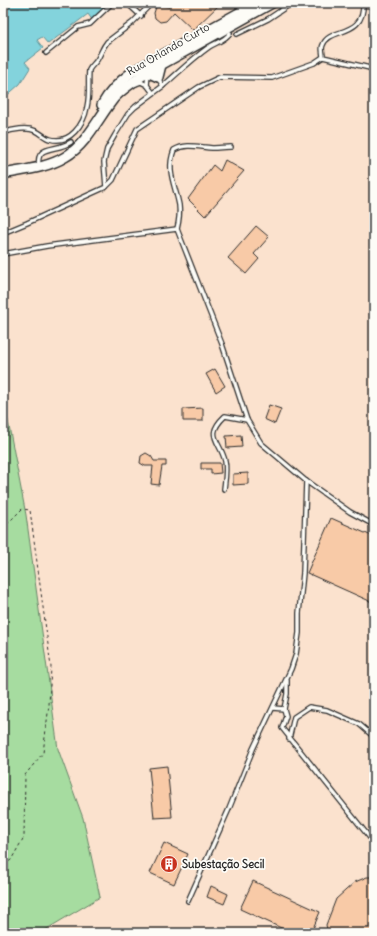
<svg xmlns="http://www.w3.org/2000/svg" width="377" height="936" viewBox="0 0 377 936" font-family="Delius,sans-serif">
<style>
.built{fill:#fbe2ce}
.green{fill:#a6dca0;stroke:#688466}
.water{fill:#83d3dc;stroke:#609095}
.building{fill:#f8caa7;stroke:#2b2b2b}
.lines{fill:none;stroke-linecap:round;stroke-linejoin:round}
.service-casing{stroke:#2b2b2b;stroke-width:6}
.secondary-casing{stroke:#2b2b2b;stroke-width:12}
.path{stroke:#2b2b2b;stroke-width:1;stroke-dasharray:3 3;stroke-linecap:butt}
.service{stroke:#fdfcf7;stroke-width:3.5}
.secondary{stroke:#fdfcf7;stroke-width:9}
.labels{text-anchor:middle;stroke-width:3.5;stroke-linejoin:round;paint-order:stroke}
.street-label{font-size:11px;fill:#2b2b2b;stroke:#fdfcf7}
.poi-label{font-size:11px;font-weight:bold;fill:#2b2b2b;stroke:#fdfcf7;text-anchor:start}
</style>
<rect width="100%" height="100%" fill="#fceddf"/>
<filter id="ink" filterUnits="userSpaceOnUse"><feTurbulence type="fractalNoise" baseFrequency=".025" numOctaves="2"/><feDisplacementMap in="SourceGraphic" scale="8" xChannelSelector="R" yChannelSelector="G"/><feConvolveMatrix kernelMatrix="1 2 1 2 8 2 1 2 1" color-interpolation-filters="sRGB"/></filter>
<g filter="url(#ink)">
<!-- built -->
<polygon class="built" points="108,3 374,3 374,933 40,933 100,897 83,818 58,749 26,515 3,395 3,99 20,84 30,68 25,62 43,48 37,40 42,37 48,44 88,14 93,20"/>
<!-- green -->
<polygon class="green" points="3,395 26,515 58,749 83,818 100,897 40,933 3,933"/>
<!-- water -->
<polygon class="water" points="3,3 108,3 93,21 88,14 48,44 42,37 37,40 43,48 25,62 30,68 20,84 3,99"/>
<!-- building -->
<g class="building">
<polygon points="173,3 221,3 193,30 174,12 166,21 160,22 155,18 154,13 156,7 162,5 169,7"/>
<polygon points="225,160 244,171 205,216 188,199 213,165 220,171"/>
<polygon points="256,226 269,237 254,254 259,259 246,274 228,258"/>
<polygon points="215,369 225,386 216,392 206,374"/>
<polygon points="269,405 281,409 275,424 264,419"/>
<polygon points="203,408 203,421 183,421 183,409"/>
<polygon points="241,435 242,447 227,448 226,436"/>
<polygon points="146,453 151,456 154,461 166,461 166,466 162,466 159,485 151,484 153,466 145,466 140,463 141,456"/>
<polygon points="201,463 220,463 221,473 211,474 211,469 201,469"/>
<polygon points="248,473 248,484 233,485 233,474"/>
<polygon points="331,518 374,537 374,603 307,573"/>
<polygon points="167,766 172,817 154,818 149,768"/>
<polygon points="164,843 188,854 174,884 150,873"/>
<polygon points="367,877 374,877 374,933 328,933 326,925 336,899 355,882"/>
<polygon points="253,881 320,912 311,933 292,933 240,909"/>
<polygon points="211,886 228,894 224,904 207,897"/>
</g>
<g class="lines">
<!-- service casing -->
<g class="service-casing">
<g id="service">
<polyline points="127,3 141,16"/>
<path d="M363 3C365 38 329 27 323 45 321 48 323 53 323 57L374 69"/>
<polyline points="239,6 239,3"/>
<polyline points="237,34 268,19 292,3"/>
<polyline points="46,53 78,27 90,24 112,3"/>
<polyline points="148,74 147,85 153,93"/>
<polyline points="136,84 141,82 147,85"/>
<path d="M163 86C178 73 192 59 209 47 215 43 226 40 230 33"/>
<path d="M3 133C13 129 27 127 36 131 41 133 45 138 50 139 70 145 84 124 87 107 90 95 88 82 89 70 91 66 95 63 97 60 101 54 102 48 107 42L132 23 152 3"/>
<path d="M39 166C35 144 57 152 71 142"/>
<polyline points="106,187 113,180 137,129 199,87 220,77 272,78 314,63 323,57"/>
<path d="M177 229C179 221 180 213 179 205 175 184 166 171 174 150 186 143 198 147 212 148 218 148 225 147 231 147"/>
<polyline points="3,233 27,223 106,187 104,162 107,149 115,135 128,114 135,107 163,86 158,78"/>
<polyline points="3,254 47,246 177,229 222,344 247,420 261,443 306,481 350,512 374,525"/>
<path d="M224 489C225 480 227 470 225 461 220 440 204 436 225 416L247 420"/>
<polyline points="287,680 287,694 284,709 286,716 282,728 374,843"/>
<polyline points="273,708 284,709"/>
<polyline points="289,739 294,717 309,707 327,710 359,724 374,737"/>
<polyline points="188,901 229,809 253,749 291,669 296,654 299,633 299,613 303,573 306,481"/>
</g>
</g>
<!-- secondary casing -->
<g class="secondary-casing">
<g id="secondary">
<polyline points="145,71 158,77 161,65"/>
<path d="M102 105C109 92 120 81 132 72L257 3"/>
<path d="M3 174C23 170 47 168 65 157 87 144 98 118 114 98 123 88 136 80 148 72L272 3"/>
</g>
</g>
<!-- path -->
<polyline class="path" points="3,528 22,509 30,510 51,667 49,705 43,753 25,775 24,837 11,860 3,866"/>
<!-- service -->
<use href="#service" class="service"/>
<!-- secondary -->
<use href="#secondary" class="secondary"/>
</g>
</g>
<!-- icons -->
<defs>
<g id="building-disc" transform="scale(0.9)"><circle r="9.5" fill="#c8321e" stroke="#fdfcf7"/><path d="M-4-6H4V6H1V3H-1V6H-4ZM-2.5-4.3h1.7v1.8h-1.7ZM.8-4.3h1.7v1.8H.8ZM-2.5-1h1.7V.8h-1.7ZM.8-1h1.7V.8H.8Z" fill="#fff"/></g>
</defs>
<g fill-rule="evenodd">
<use href="#building-disc" x="169" y="864"/>
</g>
<g class="labels">
<!-- street labels -->
<g class="street-label">
<text transform="translate(168 49) rotate(-30)" y="4">Rua Orlando Curto</text>
</g>
<!-- poi labels -->
<g class="poi-label">
<text x="182" y="868">Subestação Secil</text>
</g>
</g>
<!-- margin -->
<rect width="377" height="936" fill="none" stroke="#fdfcf7" stroke-width="16"/>
<rect x="8" y="8" width="361" height="920" fill="none" stroke="#2b2b2b" stroke-width="1.5" filter="url(#ink)"/>
</svg>
